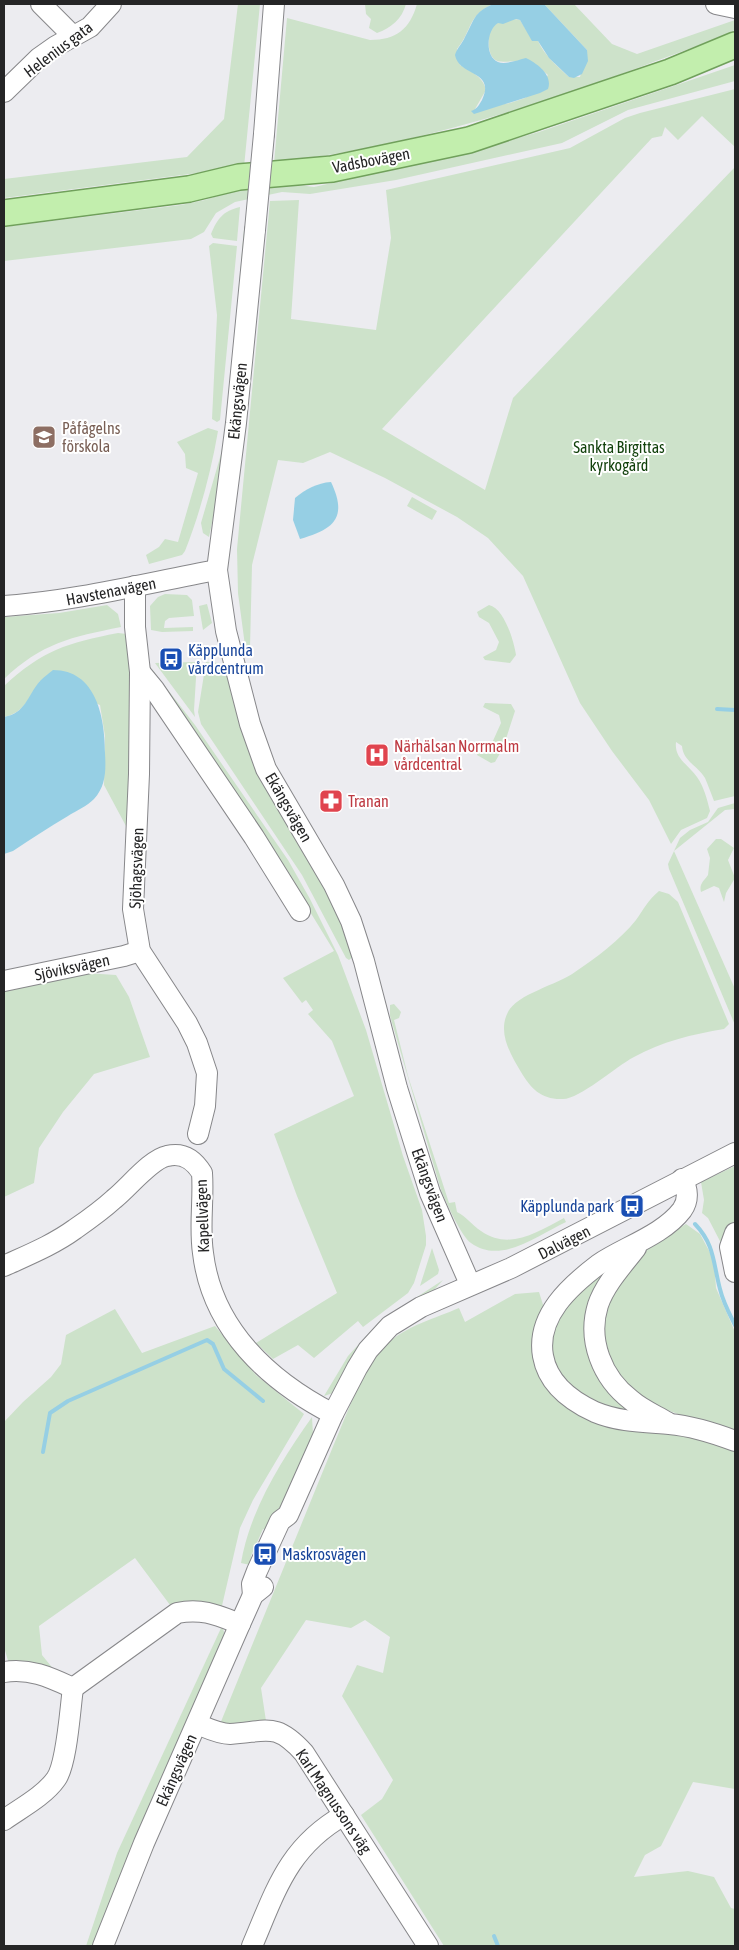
<svg xmlns="http://www.w3.org/2000/svg" width="739" height="1950" viewBox="0 0 739 1950" font-family="'Asap Condensed',sans-serif">
<style>
.green{fill:#cde2ca}
.water{fill:#96cfe4}
.lines{fill:none;stroke-linecap:round;stroke-linejoin:round}
.stream{stroke:#96cfe4;stroke-width:4}
.minor-casing{stroke:#87878a;stroke-width:22}
.major-casing{stroke:#70a05b;stroke-width:28}
.minor{stroke:#fff;stroke-width:20}
.major{stroke:#c2eead;stroke-width:25}
.minor-bridge-casing{stroke:#87878a;stroke-width:22;stroke-linecap:butt}
.minor-bridge{stroke:#fff;stroke-width:20}
.labels{text-anchor:middle;stroke-width:4;stroke-linejoin:round;paint-order:stroke}
.street-label{font-size:16px;fill:#252526;stroke:#fff}
.education-label{font-size:16px;fill:#785e54;stroke:#fff;text-anchor:start}
.park-label{font-size:16px;fill:#12410c;stroke:#fff}
.transit-label{font-size:16px;fill:#164399;stroke:#fff;text-anchor:start}
.health-label{font-size:16px;fill:#be3a42;stroke:#fff;text-anchor:start}
</style>
<rect width="100%" height="100%" fill="#ececf0"/>
<!-- green -->
<g class="green">
<polygon points="238,4 260,4 244,167 4,198 4,179 187,157 224,119"/>
<path d="M365 4H406C402 19 391 28 377 33L369 28 371 19 366 14Z"/>
<path d="M417 4H493C467 16 473 29 457 49L460 65C471 72 483 76 486 90L475 109 510 103 525 98 548 75C544 72 540 67 536 65 523 56 501 66 494 59 487 53 487 33 493 26 498 20 514 18 520 20L533 41H538C545 56 557 66 569 77H580L587 50 544 4H574L612 44 637 54 735 20V30C705 44 674 54 643 66 524 111 401 147 274 163L287 18 370 40C396 40 410 29 417 4Z"/>
<polygon points="735,65 735,81 628,110 562,143 396,180 310,194 282,192 235,202 216,213 204,232 191,239 4,261 4,227 181,205 205,200 238,189 291,184 314,187 469,152 539,132"/>
<path d="M735 89V147L702 116 678 140 665 127 662 136 652 138 382 429 485 490 513 398 735 167V796L714 801C711 793 708 785 705 778 698 766 683 761 682 746L676 742C674 759 689 765 697 777 704 787 707 799 710 811L707 818 681 830 671 844 649 800 612 751 580 703 523 576 488 538 457 517 385 478 330 452 303 463 278 460 252 565 250 648 246 653 238 593 237 549 270 201 299 200 291 319 376 330 391 238 386 190 570 148 625 118 640 113Z"/>
<path d="M240 207 237 241 213 238 211 234C217 219 223 211 240 207Z"/>
<path d="M244 229H247C238 332 231 436 209 537L203 533 201 523 221 454 227 419Z"/>
<polygon points="213,243 237,246 220,420 217,422 212,419 217,315 209,246"/>
<path d="M208 428 218 431C211 472 200 513 185 551L182 555 149 564 146 555 159 547 165 539 178 542 198 473 186 468 185 454 177 442Z"/>
<polygon points="412,497 437,511 432,520 407,506"/>
<polygon points="165,594 187,595 192,600 194,616 169,618 165,621 164,628 193,627 193,631 162,632 151,630 150,606 158,597"/>
<polygon points="207,604 212,623 203,630 199,606"/>
<path d="M107 605 118 614 121 627C71 637 42 643 4 679V617L59 613Z"/>
<path d="M489 605C504 608 514 641 516 655L510 663 485 660 483 657 496 650 499 642 489 623 479 617 477 612Z"/>
<path d="M118 633 127 634 131 661 134 841 104 785 105 736 100 705 40 681C30 697 24 713 4 717V686C43 650 67 643 118 633Z"/>
<polygon points="197,662 194,710 195,717 155,663"/>
<polygon points="206,662 219,663 224,667 238,708 332,894 354,956 349,960 346,958 302,875 201,724 198,712"/>
<polygon points="151,668 195,725 288,860 310,899 338,955 366,1030 403,1156 422,1210 426,1236 426,1245 414,1283 408,1293 363,1327 358,1321 314,1358 298,1345 273,1359 256,1343 337,1293 297,1196 274,1134 354,1096 332,1041 308,1014 313,1010 306,1000 302,1003 283,978 334,951 293,884 157,686"/>
<polygon points="485,703 511,704 515,711 503,748 495,762 491,763 477,755 480,746 492,743 501,723 499,715 483,707"/>
<polygon points="735,803 735,809 725,810 674,851 735,989 735,1025 669,869 668,864 680,838 690,830 708,822 718,808"/>
<path d="M716 839H721L734 848 728 860 735 878 726 893 724 902 719 888 714 886 701 892C699 884 703 882 708 875L710 858 707 849Z"/>
<path d="M659 891 669 894 678 902 729 1024 724 1029C693 1034 661 1042 634 1057 615 1067 580 1099 563 1099 542 1100 531 1089 521 1072 511 1055 497 1033 508 1012 517 994 557 985 575 972 596 958 620 940 636 920 644 909 648 900 659 891Z"/>
<polygon points="69,972 116,975 129,997 150,1057 94,1074 63,1112 39,1148 34,1183 4,1197 4,984"/>
<path d="M394 1004 401 1012 399 1018 394 1020 408 1076 449 1203 455 1202 457 1212C467 1217 472 1225 481 1231 510 1251 537 1232 564 1218L566 1222C538 1235 501 1265 471 1243 461 1236 446 1202 441 1190L390 1016V1005Z"/>
<polygon points="735,1166 735,1225 722,1245 708,1218 702,1213 704,1200 701,1182"/>
<polygon points="686,1224 700,1234 714,1260 716,1288 735,1332 735,1435 637,1399 610,1370 601,1314 609,1293 643,1250"/>
<polygon points="432,1248 439,1270 438,1274 420,1286"/>
<polygon points="616,1259 594,1304 618,1394 631,1415 575,1395 550,1360 551,1322 561,1306"/>
<polygon points="443,1280 435,1289 384,1324 333,1393 324,1396 348,1356 379,1322"/>
<path d="M539 1292 545 1311 558 1395 735 1445V1789L693 1782 661 1846 645 1855 634 1877 688 1871 714 1877 731 1908 735 1909V1946H444L361 1815 382 1799 393 1780 342 1696 357 1665 383 1673 390 1637 365 1620 351 1628 306 1620 261 1688 266 1721 220 1724 332 1449C346 1417 362 1368 387 1344 406 1326 436 1318 459 1308L465 1322 515 1294Z"/>
<polygon points="115,1309 142,1353 215,1326 256,1375 304,1414 253,1500 240,1528 221,1610 173,1609 135,1558 39,1626 42,1655 59,1676 9,1664 4,1647 4,1422 23,1402 51,1377 61,1364 66,1335"/>
<path d="M312 1417 313 1434 270 1532 263 1529 251 1556 250 1565 241 1563C250 1510 281 1461 312 1417Z"/>
<polygon points="222,1626 225,1635 94,1946 86,1946 117,1853"/>
</g>
<!-- water -->
<g class="water">
<path d="M493 4H544L587 50 588 61 582 74 574 78 569 77 549 58 538 41H532L520 20 516 19 503 24 498 23C487 29 484 56 498 62 505 65 518 60 526 58 538 64 553 75 548 89L540 93 474 114 471 111C477 109 479 105 482 100 496 70 459 77 455 55 457 48 462 44 465 37 475 19 473 13 493 4Z"/>
<path d="M331 482C348 518 334 529 300 539L293 520 295 498C306 489 317 483 331 482Z"/>
<path d="M53 670C96 670 105 717 105 753 106 770 106 786 94 799 87 806 76 811 68 816 49 827 31 839 13 851L4 854V717C26 713 27 696 40 681 44 677 49 673 53 670Z"/>
</g>
<g class="lines">
<!-- stream -->
<g class="stream">
<polyline points="717,709 735,710"/>
<path d="M695 1224C715 1245 713 1263 720 1289 723 1302 729 1313 735 1325"/>
<polyline points="43,1452 50,1413 68,1401 207,1340 213,1344 224,1369 263,1401"/>
<polyline points="494,1936 498,1946"/>
</g>
<!-- minor casing -->
<g class="minor-casing">
<g id="minor">
<polyline points="41,4 73,36"/>
<polyline points="716,4 735,8"/>
<polyline points="4,92 39,58 56,46 90,27 111,4"/>
<polyline points="264,134 274,4"/>
<polyline points="255,230 236,423 217,570 226,631 250,724 266,769 334,885 351,921 364,961 397,1088 430,1193 470,1284"/>
<polyline points="135,586 135,627 140,672 139,774 133,909 140,951 187,1023 197,1043 207,1073 205,1106 198,1134"/>
<path d="M4 606C76 601 146 583 217 570"/>
<polyline points="140,672 154,689 254,837 300,911"/>
<polyline points="4,981 124,956 140,951"/>
<path d="M682 1179C688 1189 689 1200 682 1210 663 1235 624 1247 599 1264 570 1286 536 1316 543 1356 548 1384 571 1401 595 1412 619 1422 644 1422 669 1424 692 1426 714 1433 735 1441"/>
<polyline points="735,1233 730,1247 735,1272"/>
<path d="M636 1248C623 1265 605 1284 598 1305 587 1340 602 1378 631 1400 641 1409 655 1415 667 1422"/>
<path d="M4 1266C28 1255 53 1245 75 1229 88 1220 102 1210 114 1199 128 1188 151 1159 167 1156 183 1152 194 1160 202 1173 204 1200 199 1226 203 1253 212 1329 269 1381 333 1414"/>
<polyline points="253,1595 252,1584 257,1571 280,1521 288,1515 333,1414 357,1368 368,1350 390,1326 421,1307 511,1268 735,1153"/>
<path d="M4 1672C30 1668 49 1677 73 1688L177 1613C202 1608 217 1615 240 1624"/>
<path d="M197 1724C207 1728 219 1734 230 1734 267 1732 275 1721 304 1753L428 1946"/>
<path d="M4 1820C21 1808 44 1796 56 1779 67 1764 70 1709 73 1688"/>
<polyline points="103,1946 144,1843 240,1624 253,1595 263,1587"/>
<path d="M252 1946C276 1890 288 1847 344 1815"/>
</g>
</g>
<!-- major casing -->
<g class="major-casing">
<polyline id="major" points="4,213 189,189 239,177 332,169 469,140 670,72 735,45"/>
</g>
<!-- minor -->
<use href="#minor" class="minor"/>
<!-- major -->
<use href="#major" class="major"/>
<!-- minor-bridge casing -->
<g class="minor-bridge-casing">
<polyline id="minor-bridge" points="255,230 264,134"/>
</g>
<!-- minor-bridge -->
<use href="#minor-bridge" class="minor-bridge"/>
</g>
<!-- icons -->
<defs>
<g id="school-square" transform="scale(1.25)"><rect x="-9" y="-9" width="18" height="18" rx="4" fill="#8d6e63" stroke="#fff"/><path d="M0-5L7-2L0 1L-7-2ZM-4 1L0 2.5L4 1V4Q0 6-4 4Z" fill="#fff"/></g>
<g id="bus-square" transform="scale(1.25)"><rect x="-9" y="-9" width="18" height="18" rx="4" fill="#1a4fb4" stroke="#fff"/><path d="M-5-6H5V4H4V6H2V4H-2V6H-4V4H-5ZM-3.5-4V0h7V-4ZM-3.5 1.2v1.5H-2V1.2ZM2 1.2v1.5H3.5V1.2Z" fill="#fff"/></g>
<g id="hospital-square" transform="scale(1.25)"><rect x="-9" y="-9" width="18" height="18" rx="4" fill="#e0444e" stroke="#fff"/><path d="M-5-5h3v3.5h4V-5h3V5h-3V1.5h-4V5h-3Z" fill="#fff"/></g>
<g id="pharmacy-square" transform="scale(1.25)"><rect x="-9" y="-9" width="18" height="18" rx="4" fill="#e0444e" stroke="#fff"/><path d="M-2-6h4v4h4v4h-4v4h-4v-4h-4v-4h4Z" fill="#fff"/></g>
</defs>
<g fill-rule="evenodd">
<use href="#school-square" x="44" y="437"/>
<use href="#bus-square" x="171" y="659"/>
<use href="#hospital-square" x="377" y="755"/>
<use href="#pharmacy-square" x="331" y="801"/>
<use href="#bus-square" x="632" y="1206"/>
<use href="#bus-square" x="265" y="1554"/>
</g>
<g class="labels">
<!-- street labels -->
<g class="street-label">
<text transform="translate(58 49) rotate(-37)" y="6">Helenius gata</text>
<text transform="translate(371 160) rotate(-11)" y="6">Vadsbovägen</text>
<text transform="translate(237 401) rotate(-84)" y="6">Ekängsvägen</text>
<text transform="translate(111 591) rotate(-11)" y="6">Havstenavägen</text>
<text transform="translate(289 807) rotate(60)" y="6">Ekängsvägen</text>
<text transform="translate(136 868) rotate(-88)" y="6">Sjöhagsvägen</text>
<text transform="translate(72 967) rotate(-12)" y="6">Sjöviksvägen</text>
<text transform="translate(430 1185) rotate(70)" y="6">Ekängsvägen</text>
<text transform="translate(202 1216) rotate(-92)" y="6">Kapellvägen</text>
<text transform="translate(564 1242) rotate(-27)" y="6">Dalvägen</text>
<text transform="translate(176 1770) rotate(-66)" y="6">Ekängsvägen</text>
<text transform="translate(334 1801) rotate(56)" y="6">Karl Magnussons väg</text>
</g>
<!-- education labels -->
<g class="education-label">
<text x="62" y="434">Påfågelns<tspan x="62" dy="18">förskola</tspan></text>
</g>
<!-- park labels -->
<g class="park-label">
<text x="619" y="453">Sankta Birgittas<tspan x="619" dy="18">kyrkogård</tspan></text>
</g>
<!-- transit labels -->
<g class="transit-label">
<text x="188" y="656">Käpplunda<tspan x="188" dy="18">vårdcentrum</tspan></text>
<text x="614" y="1212" text-anchor="end">Käpplunda park</text>
<text x="282" y="1560">Maskrosvägen</text>
</g>
<!-- health labels -->
<g class="health-label">
<text x="394" y="752">Närhälsan Norrmalm<tspan x="394" dy="18">vårdcentral</tspan></text>
<text x="348" y="807">Tranan</text>
</g>
</g>
<!-- border -->
<rect width="739" height="1950" fill="none" stroke="#252526" stroke-width="10"/>
</svg>
